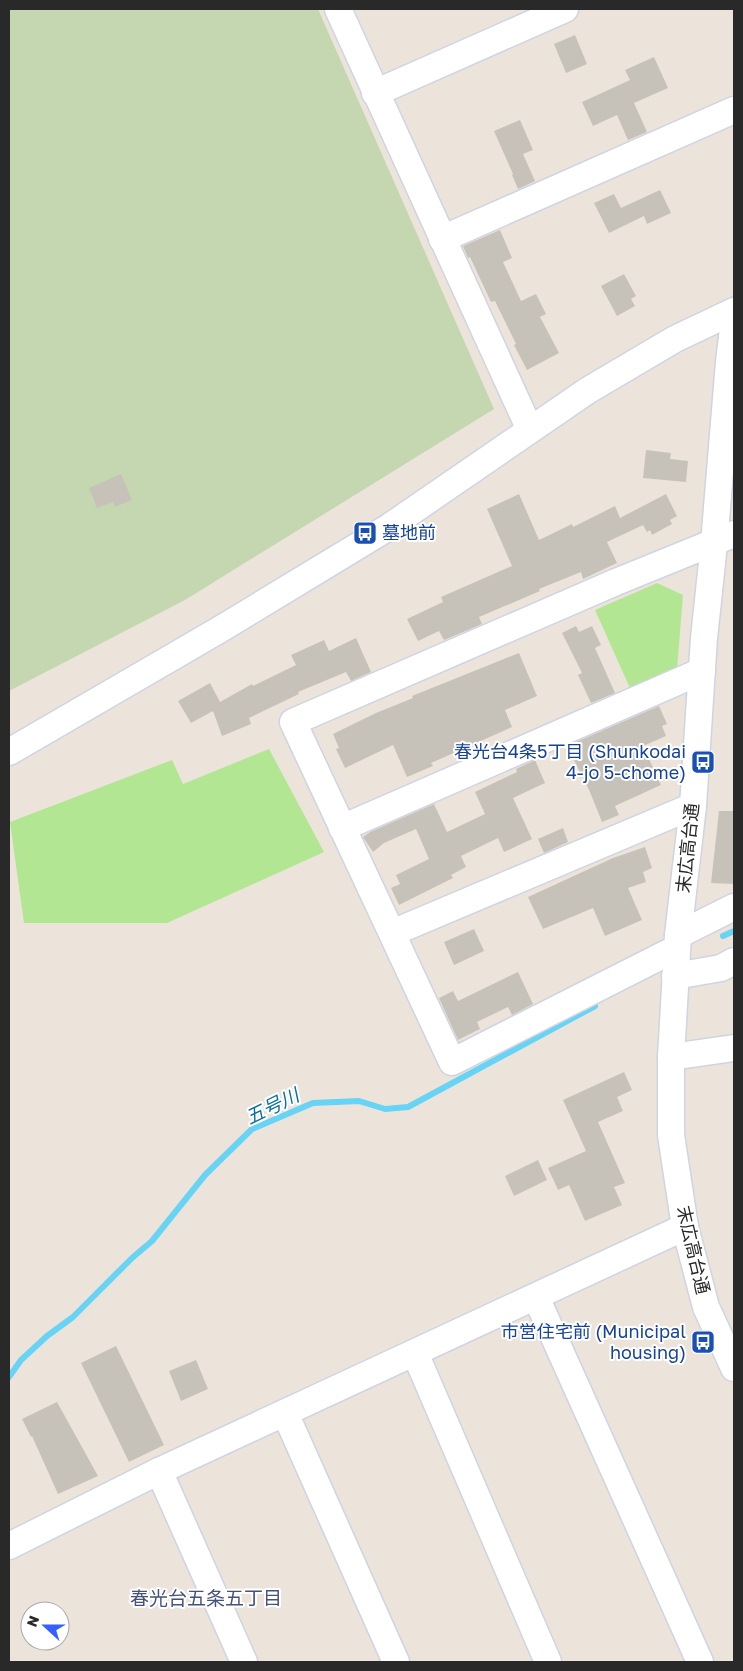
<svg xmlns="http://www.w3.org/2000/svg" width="743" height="1671" viewBox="0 0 743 1671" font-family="'Golos Text','Noto Sans JP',sans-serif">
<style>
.green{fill:#b2e693}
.cemetery{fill:#c4d7b0}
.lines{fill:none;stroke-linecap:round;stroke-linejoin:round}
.stream{stroke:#67d3f5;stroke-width:6}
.building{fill:#c7c2b9}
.minor-casing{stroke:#cfd4e3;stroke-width:29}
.minor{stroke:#fff;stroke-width:26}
.labels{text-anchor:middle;stroke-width:4;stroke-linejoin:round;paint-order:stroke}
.transit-label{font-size:18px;fill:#164399;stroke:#fff;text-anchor:end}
.street-label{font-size:18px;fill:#292929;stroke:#fff}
.water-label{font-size:19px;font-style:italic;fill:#066fa1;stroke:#fff}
.neighbourhood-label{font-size:19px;fill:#47527c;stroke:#fff}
</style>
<rect width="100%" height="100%" fill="#ece4da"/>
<!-- green -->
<g class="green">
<polygon points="657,583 683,595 677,669 630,688 595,610"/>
<polygon points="269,749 324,852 167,923 24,923 10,822 172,760 183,784"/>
</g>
<!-- cemetery -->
<polygon class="cemetery" points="9,9 318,9 494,409 185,600 9,691"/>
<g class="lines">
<!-- stream -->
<g class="stream">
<polyline points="723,936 734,931"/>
<polyline points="9,1377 21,1360 47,1336 73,1317 132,1258 152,1241 205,1175 252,1129 313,1103 359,1101 385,1109 408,1107 595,1006"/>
</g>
</g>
<!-- building -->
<g class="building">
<polygon points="575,35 587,64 566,73 554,44"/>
<polygon points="654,57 668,88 634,103 647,132 628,140 617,115 593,126 582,102 630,80 625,70"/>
<polygon points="520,120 533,150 523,154 535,181 518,189 512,175 513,174 494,131"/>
<polygon points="660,190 671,213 647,224 644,216 609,233 594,203 614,194 621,208"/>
<polygon points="500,230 512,258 503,262 521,301 536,294 546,314 540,317 559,353 527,370 514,345 516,344 495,301 491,302 470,257 468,258 463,246"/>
<polygon points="624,274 636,296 631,299 635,306 617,316 601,286"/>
<polygon points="646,450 671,453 670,459 688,461 686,482 643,478"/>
<polygon points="121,474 132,500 115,507 113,502 97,508 89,488"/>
<polygon points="519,494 539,540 572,524 573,527 615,506 620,518 666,494 677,516 670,520 672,524 652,535 650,530 647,532 643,525 607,542 617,563 583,579 581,572 539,589 540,591 479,617 482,624 444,640 439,631 418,641 407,619 443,602 441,597 512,566 487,509"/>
<polygon points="576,626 579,632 592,626 601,645 595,648 615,693 591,703 578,675 582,673 562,633"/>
<polygon points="356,638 371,672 351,681 346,672 298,692 299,694 249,718 251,724 222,736 213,711 191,723 178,701 210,683 220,702 252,684 253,686 296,665 291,655 324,640 329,651"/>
<polygon points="519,653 537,696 505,710 512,727 431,763 433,766 407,777 393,745 345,768 336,749 339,748 333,734 376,713 413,698 412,696"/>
<polygon points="659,706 667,724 662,726 666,736 643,746 661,785 615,806 619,815 602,822 590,792 567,746"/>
<polygon points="535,760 545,783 513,798 532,839 504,852 498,838 461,856 466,867 451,875 453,878 399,905 391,888 400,884 396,875 429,859 416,829 384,843 373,852 363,837 370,832 434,804 447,832 485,814 475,792 517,772 516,769"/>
<polygon points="719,811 734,811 734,884 711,883"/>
<polygon points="563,828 568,842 544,853 538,839"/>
<polygon points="645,847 652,868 643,872 646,882 628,888 642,920 605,936 593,908 543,929 528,897 613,858"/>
<polygon points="474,929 484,951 454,965 444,942"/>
<polygon points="518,972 533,1004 512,1015 508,1007 477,1022 480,1029 458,1040 439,998 453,991 458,1001"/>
<polygon points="624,1072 632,1090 617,1097 623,1111 598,1122 625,1183 614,1187 622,1205 585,1221 569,1185 558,1190 548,1168 586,1151 563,1100"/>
<polygon points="538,1160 547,1180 514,1196 505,1176"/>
<polygon points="116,1346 164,1445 129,1462 81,1363"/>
<polygon points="196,1360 208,1389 181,1401 169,1371"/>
<polygon points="57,1402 98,1476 58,1494 32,1436 31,1437 22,1419"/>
</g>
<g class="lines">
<!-- minor casing -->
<g class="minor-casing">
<g id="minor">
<polyline points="338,9 530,430"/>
<polyline points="375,93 565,9"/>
<polyline points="442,239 734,110"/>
<polyline points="734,320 729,362 714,544 704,638 693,806 678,935 671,1057 671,1135 685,1227 706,1307 734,1368"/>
<polyline points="9,752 219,630 389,527 587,391 675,339 734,311"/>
<polyline points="342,828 702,671"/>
<polyline points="392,933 693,806"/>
<polyline points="678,935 734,907"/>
<polyline points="677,948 452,1062 293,722 616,582 734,534"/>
<polyline points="675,976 721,968 734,961"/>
<polyline points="671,1057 734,1048"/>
<polyline points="536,1297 700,1662"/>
<polyline points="415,1353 548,1662"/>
<polyline points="285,1413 396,1662"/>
<polyline points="159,1471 244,1662"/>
<polyline points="9,1546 159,1471 685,1227"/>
</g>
</g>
<!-- minor -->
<use href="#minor" class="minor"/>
</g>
<!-- icons -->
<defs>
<g id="bus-square" transform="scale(1.25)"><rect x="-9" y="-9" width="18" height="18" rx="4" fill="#1a4fb4" stroke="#fff"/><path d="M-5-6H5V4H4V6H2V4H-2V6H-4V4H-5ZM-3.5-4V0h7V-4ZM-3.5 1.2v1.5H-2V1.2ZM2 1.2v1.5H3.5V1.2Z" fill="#fff"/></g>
</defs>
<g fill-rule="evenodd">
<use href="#bus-square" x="365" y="533"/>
<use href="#bus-square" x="703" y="762"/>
<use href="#bus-square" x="703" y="1342"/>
</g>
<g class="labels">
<!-- transit labels -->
<g class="transit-label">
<text x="382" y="539" text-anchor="start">墓地前</text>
<text x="686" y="758">春光台4条5丁目 (Shunkodai<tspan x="686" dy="21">4-jo 5-chome)</tspan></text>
<text x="686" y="1338">市営住宅前 (Municipal<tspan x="686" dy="21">housing)</tspan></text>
</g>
<!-- street labels -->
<g class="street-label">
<text transform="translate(688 848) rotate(-84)" y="6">末広高台通</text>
<text transform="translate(693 1250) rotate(77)" y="6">末広高台通</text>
</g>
<!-- water labels -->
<g class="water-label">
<text transform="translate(272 1106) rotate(-26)" y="7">五号川</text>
</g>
<!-- neighbourhood labels -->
<g class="neighbourhood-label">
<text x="206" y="1605">春光台五条五丁目</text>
</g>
</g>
<!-- border -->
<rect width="743" height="1671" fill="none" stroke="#292929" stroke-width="20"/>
<!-- north arrow -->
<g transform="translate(45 1626) rotate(291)"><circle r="24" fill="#ffffff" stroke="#a9a9a9"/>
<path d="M0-4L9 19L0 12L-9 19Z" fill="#355fff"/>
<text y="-8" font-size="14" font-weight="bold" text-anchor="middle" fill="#292929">N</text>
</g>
</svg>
